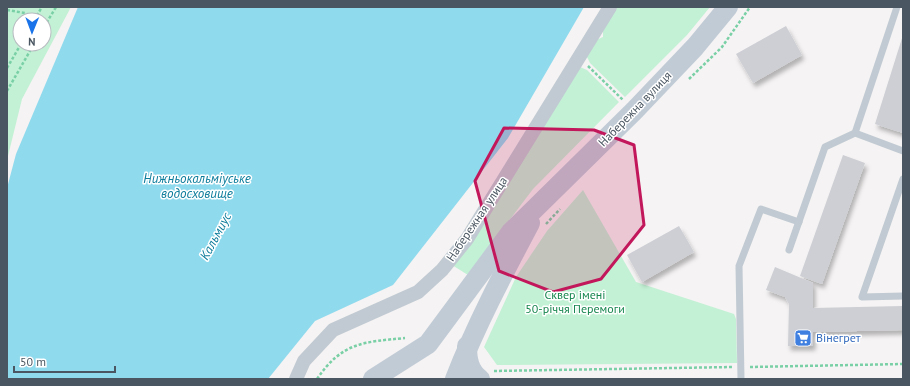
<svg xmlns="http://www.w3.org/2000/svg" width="910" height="386" viewBox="0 0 910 386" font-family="'PT Sans',sans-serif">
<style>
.green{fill:#c3f1d5;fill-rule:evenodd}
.water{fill:#90daee}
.building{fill:#cdcfd5;filter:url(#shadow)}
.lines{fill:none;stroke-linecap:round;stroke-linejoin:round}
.path{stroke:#7ad0a6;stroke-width:2.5;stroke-dasharray:3 2;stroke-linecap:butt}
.lane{stroke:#c1cad2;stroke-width:7}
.street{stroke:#c1cad2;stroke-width:14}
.secondary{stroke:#c1cbd6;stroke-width:20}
.marked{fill:#c2185b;fill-opacity:0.2;stroke:#c2185b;stroke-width:3;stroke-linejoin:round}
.labels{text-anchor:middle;stroke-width:3;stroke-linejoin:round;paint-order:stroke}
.street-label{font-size:12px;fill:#4a5661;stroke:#fff}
.park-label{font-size:12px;fill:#17864f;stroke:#fff}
.shop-label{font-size:12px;fill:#366cbe;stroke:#fff;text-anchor:start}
.water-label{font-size:13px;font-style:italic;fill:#0c7c9b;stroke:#fff}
</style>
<defs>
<filter id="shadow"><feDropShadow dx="2.5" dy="4.5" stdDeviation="2" flood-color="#0004"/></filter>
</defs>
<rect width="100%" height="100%" fill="#f5f3f3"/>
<!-- green -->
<g class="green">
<path d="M7 7H71L22 99 7 160ZM20 20H44V44H20Z"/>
<polygon points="614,7 710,7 687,35 625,97 590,63 586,55 596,40 603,37 603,28"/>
<polygon points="580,67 587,70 619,102 533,189 468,275 452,265"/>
<polygon points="583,190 636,282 734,314 736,319 737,363 497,365 484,347 516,277 547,231"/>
</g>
<!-- water -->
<polygon class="water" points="78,7 584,7 508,138 393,285 315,321 268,379 7,379 7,188 16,154"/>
<!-- building -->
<g class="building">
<polygon points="786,26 802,55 753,83 736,54"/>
<polygon points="903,35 903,133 875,124"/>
<polygon points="843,155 865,163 822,284 800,276"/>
<polygon points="679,226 694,252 642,282 627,255"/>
<polygon points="775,267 813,283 813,308 903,306 903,330 813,332 813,346 788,346 789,304 785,297 766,290"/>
</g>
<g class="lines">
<!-- path -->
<g class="path">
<polyline points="7,10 25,13 35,18"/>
<polyline points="34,20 42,7"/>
<polyline points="44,27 56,7"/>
<polyline points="588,66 623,100"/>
<polyline points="7,68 21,44"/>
<polyline points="689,79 722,47 750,7"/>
<polyline points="7,91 34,44"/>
<polyline points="546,224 560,209"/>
<polyline points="750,367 903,364"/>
<polyline points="494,371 733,367"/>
<path d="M317 379C342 342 364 342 405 338"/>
</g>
<!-- lane -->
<g class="lane">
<polyline points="855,133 903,151"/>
<polyline points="903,179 862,297 903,296"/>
<polyline points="789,250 825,147 855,133 897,7"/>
<polyline points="741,379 739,266 761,209 799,222"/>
</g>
<!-- street -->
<polyline class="street" points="296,379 304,361 333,330 418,292 442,270 467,239 610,7"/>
<!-- secondary -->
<g class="secondary">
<path d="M467 346C467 359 469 371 480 379"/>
<polyline points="373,379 428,344 511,232 634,111 695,47 728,7"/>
<path d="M455 379C476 325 503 274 530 223"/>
</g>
</g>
<!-- marked area -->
<path class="marked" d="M504 128 594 130 634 145 644 225 601 279 553 292 499 271 475 181Z"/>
<!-- icons -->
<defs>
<g id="supermarket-square" transform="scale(0.9)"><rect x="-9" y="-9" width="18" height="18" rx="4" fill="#3f7fe0" stroke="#fff"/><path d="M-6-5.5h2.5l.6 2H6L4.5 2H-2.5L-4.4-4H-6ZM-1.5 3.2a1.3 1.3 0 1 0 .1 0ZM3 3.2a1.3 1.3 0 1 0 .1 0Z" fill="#fff"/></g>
</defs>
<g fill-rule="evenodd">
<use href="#supermarket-square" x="803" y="338"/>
</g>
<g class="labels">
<!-- street labels -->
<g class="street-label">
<text transform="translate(635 109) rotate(-46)" y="4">Набережна вулиця</text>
<text transform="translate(477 219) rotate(-56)" y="4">Набережная улица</text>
</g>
<!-- park labels -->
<g class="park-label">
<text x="575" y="299">Сквер імені<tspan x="575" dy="14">50-річчя Перемоги</tspan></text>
</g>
<!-- shop labels -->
<g class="shop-label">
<text x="816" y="342">Вінегрет</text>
</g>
<!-- water labels -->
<g class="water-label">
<text x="197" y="183">Нижньокальміуське<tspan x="197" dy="15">водосховище</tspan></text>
<text transform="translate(215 236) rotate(-62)" y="5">Кальмиус</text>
</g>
</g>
<!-- border -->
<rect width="910" height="386" fill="none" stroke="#4a5661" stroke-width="16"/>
<!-- north arrow -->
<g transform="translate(32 32) rotate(181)"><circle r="19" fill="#ffffff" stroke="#b7bbc0"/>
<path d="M0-3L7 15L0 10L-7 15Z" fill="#1a73e8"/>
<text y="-6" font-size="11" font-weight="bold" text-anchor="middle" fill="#4a5661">N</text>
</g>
<!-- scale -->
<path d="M14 366v6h101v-6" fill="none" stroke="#4a5661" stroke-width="2"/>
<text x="20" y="366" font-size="12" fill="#4a5661" stroke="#ffffff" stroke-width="3" paint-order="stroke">50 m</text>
</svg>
